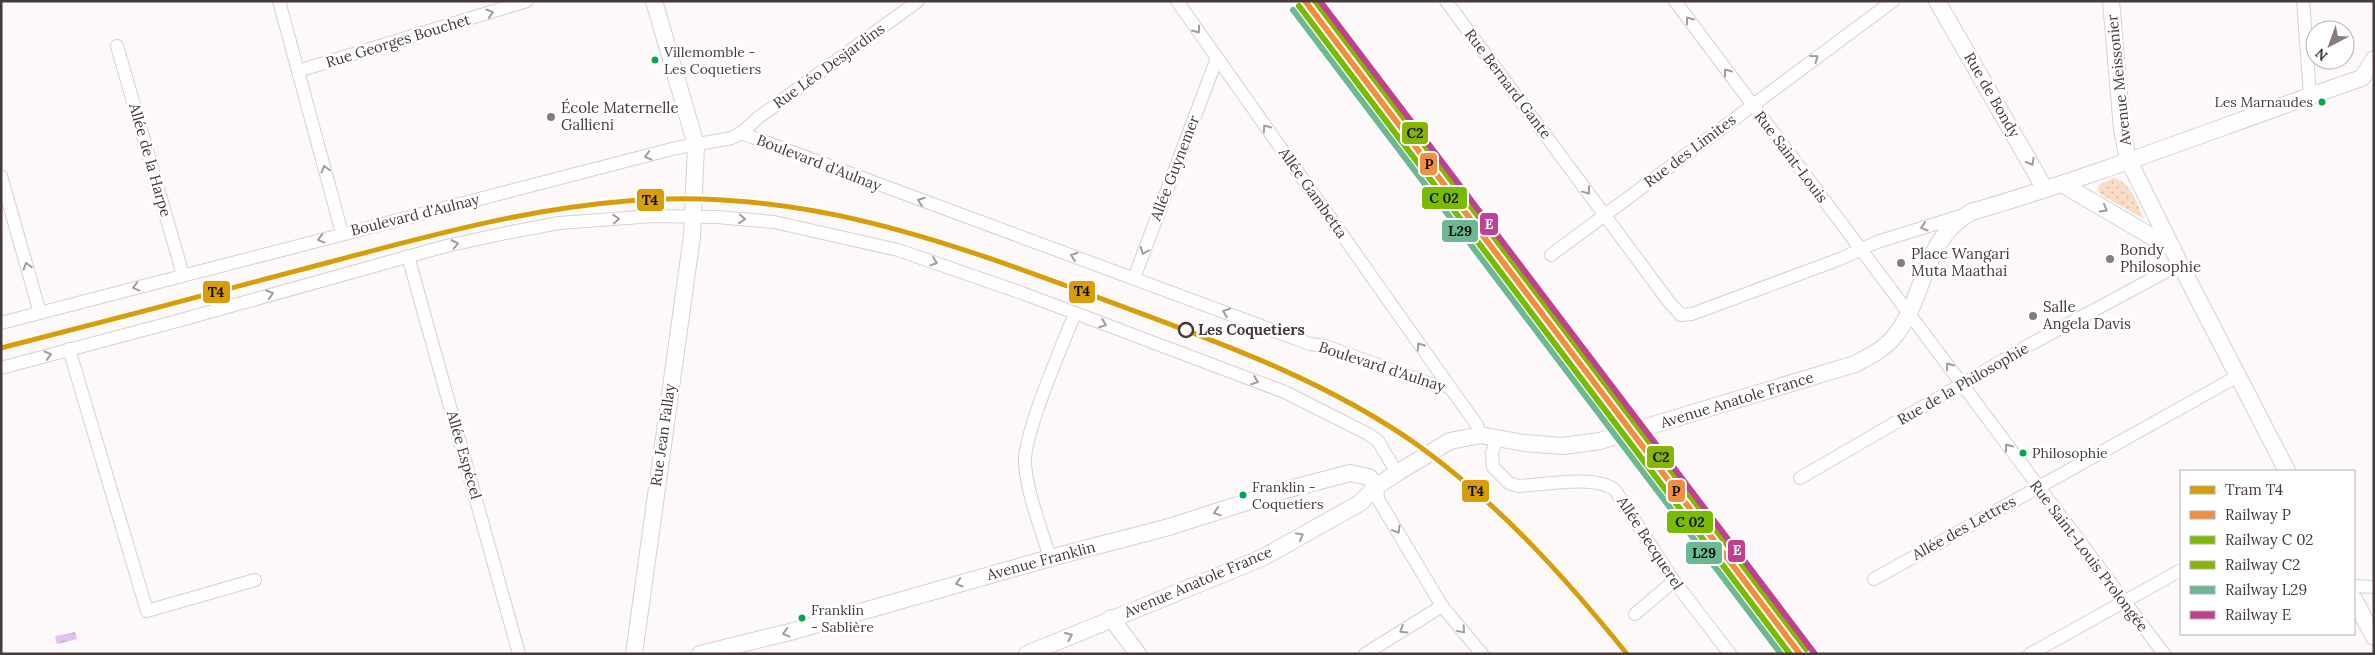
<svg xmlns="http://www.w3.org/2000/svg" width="2375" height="655" viewBox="0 0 2375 655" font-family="Lora,serif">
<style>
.grass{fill:url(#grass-dots)}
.water{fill:url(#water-waves)}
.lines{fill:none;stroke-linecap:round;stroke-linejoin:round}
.minor-casing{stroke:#d8d0d1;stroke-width:14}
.tertiary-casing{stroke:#d8d0d1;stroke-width:18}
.minor{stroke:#fffefe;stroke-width:12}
.tertiary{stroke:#fffefe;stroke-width:16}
.rail-1-casing{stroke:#fff;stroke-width:10}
.rail-2-casing{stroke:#fff;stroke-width:10}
.rail-3-casing{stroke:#fff;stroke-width:10}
.rail-4-casing{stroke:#fff;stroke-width:10}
.rail-5-casing{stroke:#fff;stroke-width:10}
.rail-1{stroke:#f28e42;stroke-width:6}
.rail-2{stroke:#79bb02;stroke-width:6}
.rail-3{stroke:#88b503;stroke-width:6}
.rail-4{stroke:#6bb893;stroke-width:6}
.rail-5{stroke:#c04191;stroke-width:6}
.tram-1-casing{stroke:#fff;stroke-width:9}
.tram-1{stroke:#d89d09;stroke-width:5}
.oneway{stroke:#a29c9c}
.bus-dot{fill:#00a651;stroke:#fff;stroke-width:2}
.poi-dot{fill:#867c7e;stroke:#fff;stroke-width:2}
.stop-dot{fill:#fff;stroke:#46393b;stroke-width:2.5}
.labels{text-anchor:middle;stroke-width:5;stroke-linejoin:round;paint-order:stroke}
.bus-label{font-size:14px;fill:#46393b;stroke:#fff;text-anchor:start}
.street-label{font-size:15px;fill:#46393b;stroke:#fff}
.poi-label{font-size:15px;fill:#46393b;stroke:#fff;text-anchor:start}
.stop-label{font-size:15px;font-weight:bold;fill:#46393b;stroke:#fff;text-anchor:start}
.line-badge{stroke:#fff;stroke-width:2}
.badge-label{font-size:14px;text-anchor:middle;font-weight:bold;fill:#fff}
.pale-badge-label{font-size:14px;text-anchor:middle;font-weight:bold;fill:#111}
</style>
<defs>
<pattern id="grass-dots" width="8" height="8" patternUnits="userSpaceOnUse" patternTransform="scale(1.25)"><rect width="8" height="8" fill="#f8dcc5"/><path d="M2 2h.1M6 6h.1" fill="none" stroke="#d6beaa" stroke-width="1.8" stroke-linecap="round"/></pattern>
<pattern id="water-waves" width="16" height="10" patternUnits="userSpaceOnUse" patternTransform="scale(1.25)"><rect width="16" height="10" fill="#e2c1f1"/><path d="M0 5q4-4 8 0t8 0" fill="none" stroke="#b99ec4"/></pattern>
</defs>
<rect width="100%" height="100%" fill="#fdf8f9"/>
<!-- grass -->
<path class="grass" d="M2113 178C2132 182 2136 203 2144 219L2100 194 2098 190 2099 185Z"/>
<!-- water -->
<polygon class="water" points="75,632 77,639 57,644 55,636"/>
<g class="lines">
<!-- minor casing -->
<g class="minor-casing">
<g id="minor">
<polyline points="279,1 298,71"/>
<polyline points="1177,1 1449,386"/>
<polyline points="1446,1 1669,302 1681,315 1692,314 1840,259 1877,242 1964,215"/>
<polyline points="1675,1 2164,654"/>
<polyline points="2303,1 2310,95"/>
<polyline points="117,46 183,275"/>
<polyline points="741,133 1310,344 1325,346 1434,385 1449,386 1477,425 1480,435"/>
<polyline points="1,176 40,313"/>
<polyline points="342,233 298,71 527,1"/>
<polyline points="1551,255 1893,1"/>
<polyline points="408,256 519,654"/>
<polyline points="1134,278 1217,58"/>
<polyline points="1,323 676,148 732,138 741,133 759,117 918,1"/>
<polyline points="69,349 147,611 255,580"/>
<polyline points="1,368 181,320 446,246 506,233 559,223 654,216 717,217 774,222 898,250 1022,293 1250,379 1285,392 1368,434 1378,441 1397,473"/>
<path d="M1497 438 1492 453 1493 467 1509 483 1518 486C1544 485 1595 474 1615 490L1674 581 1730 654"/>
<polyline points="1800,478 2031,344 2180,264"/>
<polyline points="1377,486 1378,499 1442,606 1482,654"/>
<path d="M1050 558C1041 528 1028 496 1025 465 1022 437 1063 344 1075 313"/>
<polyline points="1874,579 2238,376"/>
<polyline points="2354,586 2374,587"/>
<polyline points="1635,614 1674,581"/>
<polyline points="1365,654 1442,606"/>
<polyline points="2030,654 2181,570"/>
</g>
</g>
<!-- tertiary casing -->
<g class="tertiary-casing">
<g id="tertiary">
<polyline points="1937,1 2045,189"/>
<polyline points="2111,1 2122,129 2128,159 2180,264 2287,471"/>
<polyline points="2062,184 2173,249"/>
<polyline points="2354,599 2374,637"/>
<polyline points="1111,618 1138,654"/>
<polyline points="634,654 692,236 696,145 654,1"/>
<polyline points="700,654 790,632 1050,558 1169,527 1278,492 1350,473 1369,477 1377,486"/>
<path d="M1027 654 1262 558 1360 503 1377 486 1397 473 1450 441 1480 435 1524 443 1563 446 1600 441 1855 364C1868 357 1883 350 1893 338 1927 298 1920 241 1971 212 2103 174 2232 122 2362 78L2374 59"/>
</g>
</g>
<!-- minor -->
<use href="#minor" class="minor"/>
<!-- tertiary -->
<use href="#tertiary" class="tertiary"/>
<!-- rail-1 casing -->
<g class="rail-1-casing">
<polyline id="rail-1" points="1305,1 1800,654"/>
</g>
<!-- rail-2 casing -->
<g class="rail-2-casing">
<polyline id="rail-2" points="1299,6 1790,654"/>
</g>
<!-- rail-3 casing -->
<g class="rail-3-casing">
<polyline id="rail-3" points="1315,1 1806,649"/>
</g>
<!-- rail-4 casing -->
<g class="rail-4-casing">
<polyline id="rail-4" points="1293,10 1781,654"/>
</g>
<!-- rail-5 casing -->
<g class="rail-5-casing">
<polyline id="rail-5" points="1320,1 1815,654"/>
</g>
<!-- rail-1 -->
<use href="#rail-1" class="rail-1"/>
<!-- rail-2 -->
<use href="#rail-2" class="rail-2"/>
<!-- rail-3 -->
<use href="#rail-3" class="rail-3"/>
<!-- rail-4 -->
<use href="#rail-4" class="rail-4"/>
<!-- rail-5 -->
<use href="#rail-5" class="rail-5"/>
<!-- tram-1 casing -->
<g class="tram-1-casing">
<path id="tram-1" d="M1 348C111 320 220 291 330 262 428 236 525 209 627 201 810 186 961 247 1129 309 1229 346 1332 384 1419 446 1499 504 1565 577 1627 654"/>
</g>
<!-- tram-1 -->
<use href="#tram-1" class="tram-1"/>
</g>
<!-- one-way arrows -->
<defs><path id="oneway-chevron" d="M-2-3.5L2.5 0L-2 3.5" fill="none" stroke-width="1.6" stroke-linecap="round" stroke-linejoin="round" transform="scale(1.25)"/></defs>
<g class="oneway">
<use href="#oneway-chevron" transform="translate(490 13) rotate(-17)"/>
<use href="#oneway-chevron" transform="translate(1689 20) rotate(-126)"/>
<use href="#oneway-chevron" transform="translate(1197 30) rotate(54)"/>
<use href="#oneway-chevron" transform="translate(1815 58) rotate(-36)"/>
<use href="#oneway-chevron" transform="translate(1727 72) rotate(-126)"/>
<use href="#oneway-chevron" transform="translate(1266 128) rotate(-125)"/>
<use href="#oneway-chevron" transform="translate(648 156) rotate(165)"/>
<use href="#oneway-chevron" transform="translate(2031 162) rotate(60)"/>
<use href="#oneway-chevron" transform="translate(325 169) rotate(-105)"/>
<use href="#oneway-chevron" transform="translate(1587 191) rotate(53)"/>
<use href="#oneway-chevron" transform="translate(921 201) rotate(-160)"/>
<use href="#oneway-chevron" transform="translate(2104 209) rotate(30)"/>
<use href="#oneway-chevron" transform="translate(616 219) rotate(-4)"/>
<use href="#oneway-chevron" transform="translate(742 219) rotate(5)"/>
<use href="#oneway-chevron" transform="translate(1924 227) rotate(163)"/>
<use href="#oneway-chevron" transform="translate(321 239) rotate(165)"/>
<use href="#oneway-chevron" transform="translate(455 244) rotate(-12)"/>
<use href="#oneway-chevron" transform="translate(1144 251) rotate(111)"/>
<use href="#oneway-chevron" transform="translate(1074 256) rotate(-160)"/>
<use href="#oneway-chevron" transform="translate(934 262) rotate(19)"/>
<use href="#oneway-chevron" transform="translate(27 266) rotate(-106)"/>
<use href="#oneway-chevron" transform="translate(136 287) rotate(165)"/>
<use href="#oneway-chevron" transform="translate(270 294) rotate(-17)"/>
<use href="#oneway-chevron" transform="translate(1226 312) rotate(-159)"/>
<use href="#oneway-chevron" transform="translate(1103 324) rotate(21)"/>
<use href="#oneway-chevron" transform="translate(1420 346) rotate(-125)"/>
<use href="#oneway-chevron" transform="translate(48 355) rotate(-16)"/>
<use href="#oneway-chevron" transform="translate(1949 366) rotate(-126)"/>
<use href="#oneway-chevron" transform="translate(1255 381) rotate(21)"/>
<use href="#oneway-chevron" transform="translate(2008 447) rotate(-126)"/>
<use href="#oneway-chevron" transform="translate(1217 512) rotate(162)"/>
<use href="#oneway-chevron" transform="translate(1397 530) rotate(59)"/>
<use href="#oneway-chevron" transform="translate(1300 536) rotate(-29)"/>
<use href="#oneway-chevron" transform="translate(959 583) rotate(164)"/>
<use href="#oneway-chevron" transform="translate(1403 630) rotate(148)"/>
<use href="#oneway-chevron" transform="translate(1462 630) rotate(49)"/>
<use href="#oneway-chevron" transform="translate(786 633) rotate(166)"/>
<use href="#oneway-chevron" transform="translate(1069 636) rotate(-23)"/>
</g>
<!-- markers -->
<g class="bus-dot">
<circle cx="655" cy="60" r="4.5"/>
<circle cx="2322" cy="102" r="4.5"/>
<circle cx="2023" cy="453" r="4.5"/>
<circle cx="1243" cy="495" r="4.5"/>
<circle cx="802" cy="618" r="4.5"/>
</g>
<g class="poi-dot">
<circle cx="551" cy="117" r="5"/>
<circle cx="2110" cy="259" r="5"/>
<circle cx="1901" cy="263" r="5"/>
<circle cx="2033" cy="316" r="5"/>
</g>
<circle class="stop-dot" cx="1186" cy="330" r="7"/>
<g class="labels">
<!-- bus labels -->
<g class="bus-label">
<text x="664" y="57">Villemomble -<tspan x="664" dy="17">Les Coquetiers</tspan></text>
<text x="2313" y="107" text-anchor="end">Les Marnaudes</text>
<text x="2032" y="458">Philosophie</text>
<text x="1252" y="492">Franklin -<tspan x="1252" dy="17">Coquetiers</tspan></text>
<text x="811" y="615">Franklin<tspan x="811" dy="17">- Sablière</tspan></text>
</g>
<!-- street labels -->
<g class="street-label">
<text transform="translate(398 41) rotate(-17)" y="5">Rue Georges Bouchet</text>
<text transform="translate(829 66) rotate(-36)" y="5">Rue Léo Desjardins</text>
<text transform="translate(2119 80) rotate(-96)" y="5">Avenue Meissonier</text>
<text transform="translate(1508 84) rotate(53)" y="5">Rue Bernard Gante</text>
<text transform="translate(1992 95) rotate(60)" y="5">Rue de Bondy</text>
<text transform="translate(1690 151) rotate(-37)" y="5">Rue des Limites</text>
<text transform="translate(1791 157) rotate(53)" y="5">Rue Saint-Louis</text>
<text transform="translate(150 160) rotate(74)" y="5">Allée de la Harpe</text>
<text transform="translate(819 163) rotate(21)" y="5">Boulevard d'Aulnay</text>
<text transform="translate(1175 168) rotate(-69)" y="5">Allée Guynemer</text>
<text transform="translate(1313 193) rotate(55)" y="5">Allée Gambetta</text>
<text transform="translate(415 215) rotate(-14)" y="5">Boulevard d'Aulnay</text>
<text transform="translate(1382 367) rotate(18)" y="5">Boulevard d'Aulnay</text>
<text transform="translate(1963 384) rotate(-30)" y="5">Rue de la Philosophie</text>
<text transform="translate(1737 400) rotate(-17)" y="5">Avenue Anatole France</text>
<text transform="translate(663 435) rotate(-82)" y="5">Rue Jean Fallay</text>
<text transform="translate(464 455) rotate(74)" y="5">Allée Espécel</text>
<text transform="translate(1964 528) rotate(-29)" y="5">Allée des Lettres</text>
<text transform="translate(1650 543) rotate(57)" y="5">Allée Becquerel</text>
<text transform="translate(2089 556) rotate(53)" y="5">Rue Saint-Louis Prolongée</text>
<text transform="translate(1041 561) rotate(-15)" y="5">Avenue Franklin</text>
<text transform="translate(1198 582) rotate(-23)" y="5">Avenue Anatole France</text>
</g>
<!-- poi labels -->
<g class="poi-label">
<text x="561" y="113">École Maternelle<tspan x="561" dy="17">Gallieni</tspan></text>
<text x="2120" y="255">Bondy<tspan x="2120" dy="17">Philosophie</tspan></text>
<text x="1911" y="259">Place Wangari<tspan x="1911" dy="17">Muta Maathai</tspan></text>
<text x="2043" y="312">Salle<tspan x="2043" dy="17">Angela Davis</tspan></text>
</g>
<!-- stop labels -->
<g class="stop-label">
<text x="1198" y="335">Les Coquetiers</text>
</g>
</g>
<g class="line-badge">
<rect x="1401" y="121" width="28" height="24" rx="5" fill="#88b503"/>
<rect x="1419" y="152" width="19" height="24" rx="5" fill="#f28e42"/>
<rect x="1421" y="186" width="47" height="24" rx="5" fill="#79bb02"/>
<rect x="636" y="188" width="29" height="24" rx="5" fill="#d89d09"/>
<rect x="1479" y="212" width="20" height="24" rx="5" fill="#c04191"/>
<rect x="1441" y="219" width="38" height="24" rx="5" fill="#6bb893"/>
<rect x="1068" y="280" width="28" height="24" rx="5" fill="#d89d09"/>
<rect x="202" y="280" width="29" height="24" rx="5" fill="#d89d09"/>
<rect x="1646" y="445" width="29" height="24" rx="5" fill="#88b503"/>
<rect x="1667" y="479" width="19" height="24" rx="5" fill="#f28e42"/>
<rect x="1461" y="479" width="29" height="24" rx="5" fill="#d89d09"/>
<rect x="1666" y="510" width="48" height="24" rx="5" fill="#79bb02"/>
<rect x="1727" y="539" width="19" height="24" rx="5" fill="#c04191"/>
<rect x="1685" y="541" width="38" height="24" rx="5" fill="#6bb893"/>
</g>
<g class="badge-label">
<text x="1489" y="229">E</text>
<text x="1737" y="555">E</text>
</g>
<g class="pale-badge-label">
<text x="1415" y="138">C2</text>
<text x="1429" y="169">P</text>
<text x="1444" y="203">C 02</text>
<text x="650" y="205">T4</text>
<text x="1460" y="236">L29</text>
<text x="1082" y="296">T4</text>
<text x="216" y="297">T4</text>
<text x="1661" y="462">C2</text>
<text x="1676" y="496">P</text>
<text x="1476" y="496">T4</text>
<text x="1690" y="527">C 02</text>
<text x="1704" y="558">L29</text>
</g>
<!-- border -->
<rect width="2375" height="655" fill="none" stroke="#46393b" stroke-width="5"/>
<!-- legend -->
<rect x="2180" y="470" width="175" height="165" fill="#ffffff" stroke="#b5b0b1"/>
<rect x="2190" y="486" width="25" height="8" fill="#d89d09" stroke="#b5b0b1"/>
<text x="2225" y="495" font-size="15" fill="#46393b">Tram T4</text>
<rect x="2190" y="511" width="25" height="8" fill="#f28e42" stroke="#b5b0b1"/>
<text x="2225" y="520" font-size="15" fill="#46393b">Railway P</text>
<rect x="2190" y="536" width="25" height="8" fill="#79bb02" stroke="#b5b0b1"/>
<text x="2225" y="545" font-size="15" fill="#46393b">Railway C 02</text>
<rect x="2190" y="561" width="25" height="8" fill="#88b503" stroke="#b5b0b1"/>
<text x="2225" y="570" font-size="15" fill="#46393b">Railway C2</text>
<rect x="2190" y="586" width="25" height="8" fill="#6bb893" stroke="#b5b0b1"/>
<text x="2225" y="595" font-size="15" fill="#46393b">Railway L29</text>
<rect x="2190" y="611" width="25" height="8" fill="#c04191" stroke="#b5b0b1"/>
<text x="2225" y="620" font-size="15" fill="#46393b">Railway E</text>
<!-- north arrow -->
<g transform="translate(2330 45) rotate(221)"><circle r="24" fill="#ffffff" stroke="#b5b0b1"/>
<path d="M0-4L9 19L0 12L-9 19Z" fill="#867c7e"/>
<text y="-8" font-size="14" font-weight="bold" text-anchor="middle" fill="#46393b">N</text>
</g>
</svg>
